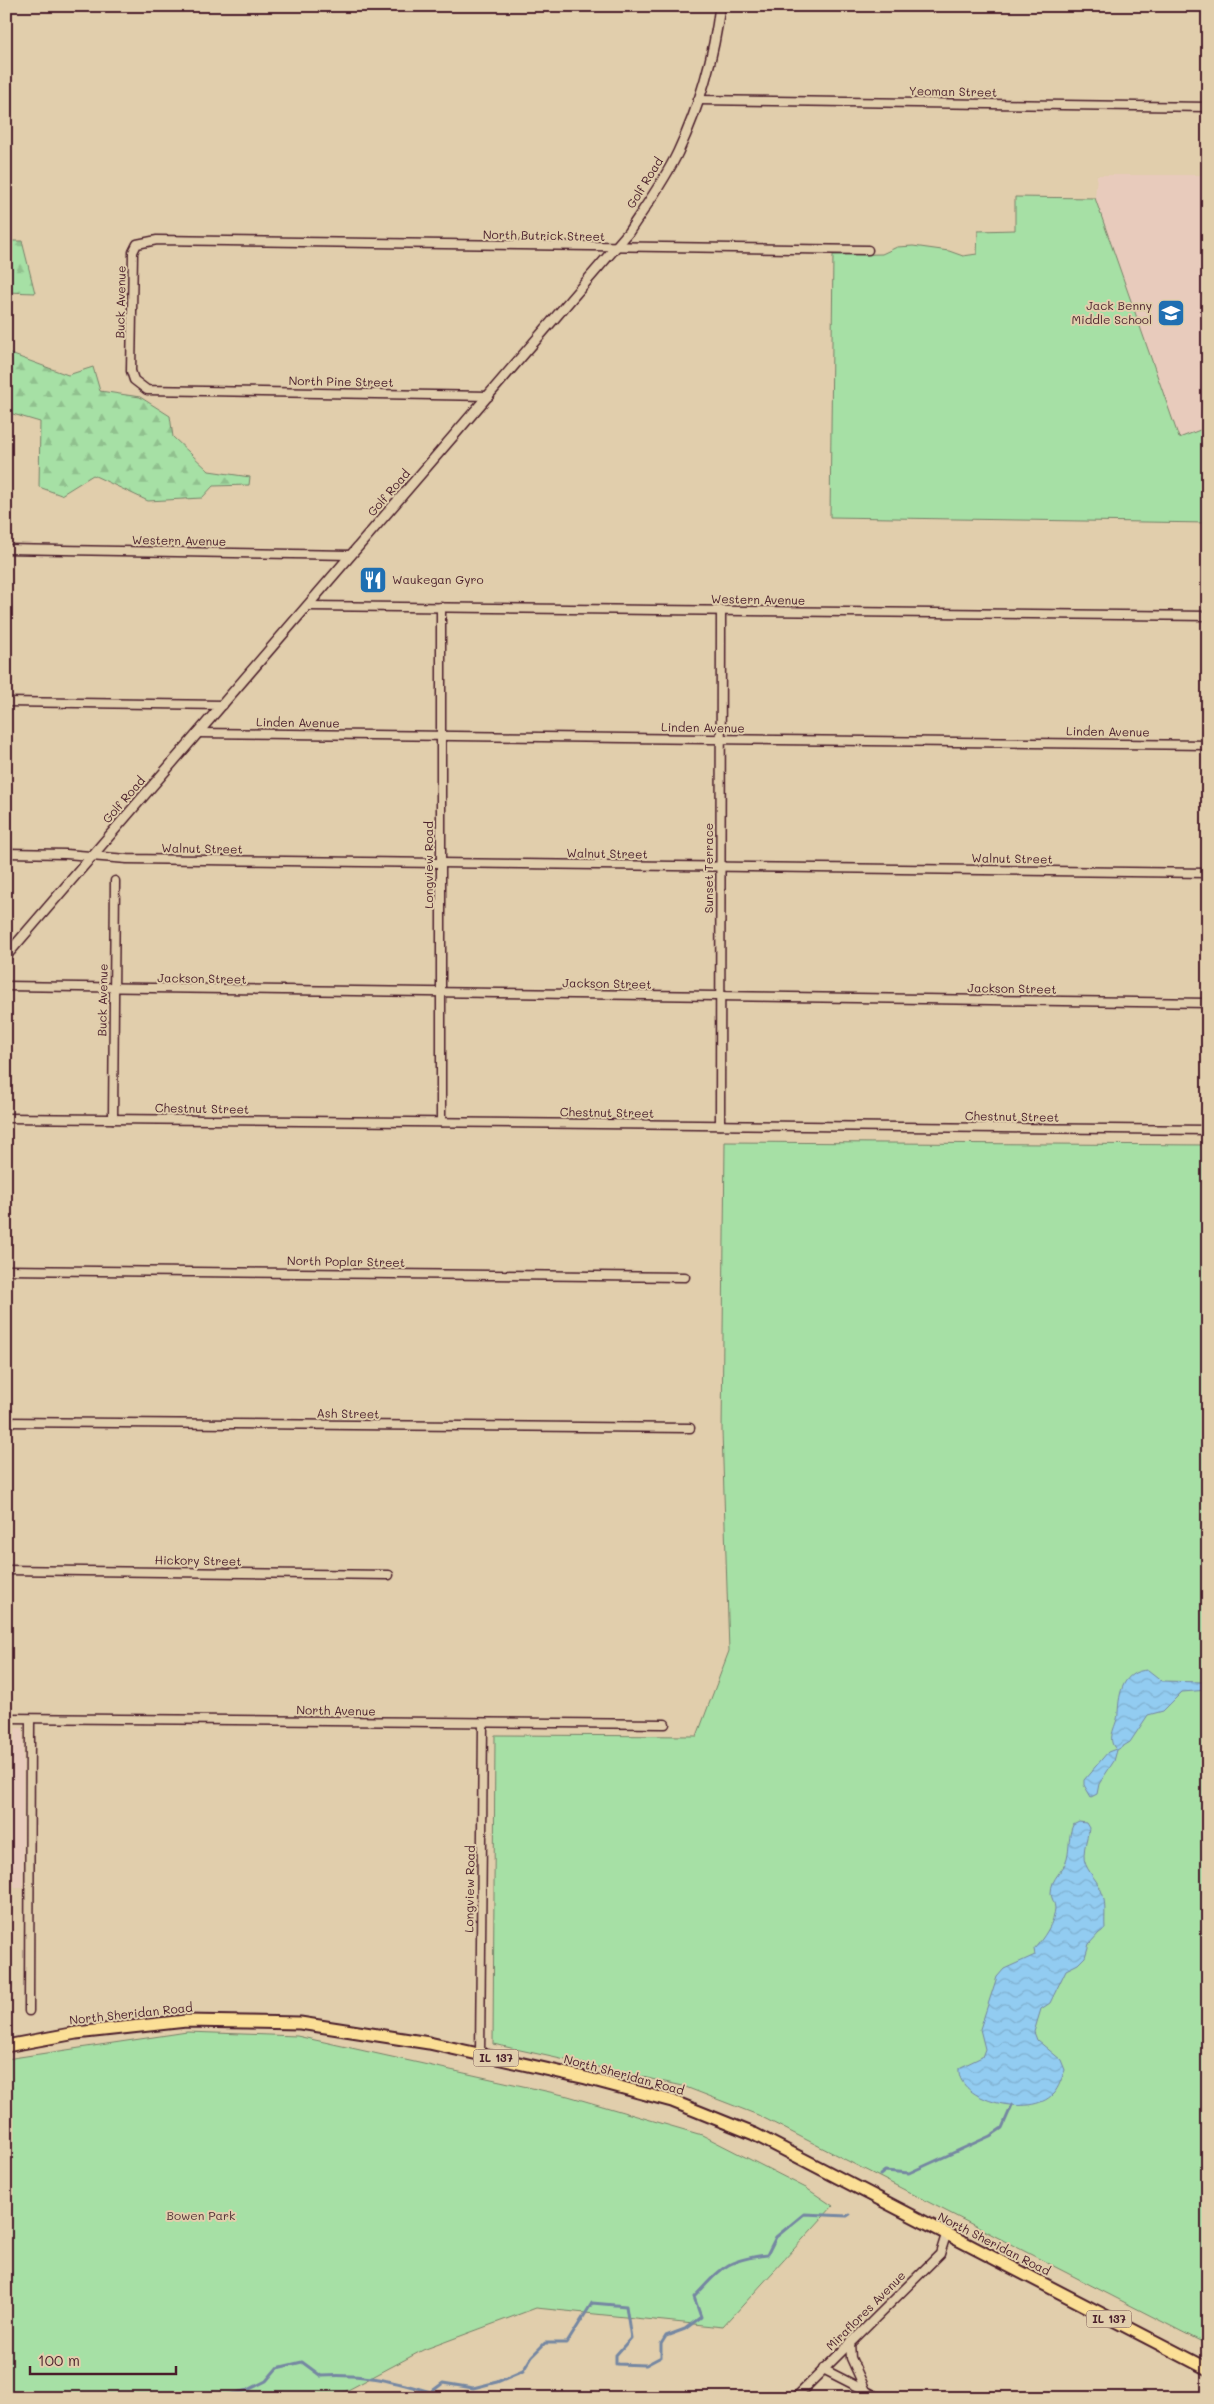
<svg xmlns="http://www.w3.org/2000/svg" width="1214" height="2404" viewBox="0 0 1214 2404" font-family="Mali,sans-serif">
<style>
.built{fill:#e8cbbc}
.green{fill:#a6e0a5;stroke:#788068}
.forest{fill:url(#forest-firs);stroke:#788068}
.water{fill:url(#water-waves);stroke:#7587a2}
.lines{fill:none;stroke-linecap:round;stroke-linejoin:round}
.stream{stroke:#7587a2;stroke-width:3}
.minor-casing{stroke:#4a1f2b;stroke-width:11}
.tertiary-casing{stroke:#4a1f2b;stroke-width:12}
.primary-casing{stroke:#4a1f2b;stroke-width:15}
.minor{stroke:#e1ceac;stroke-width:8}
.tertiary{stroke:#e1ceac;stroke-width:9}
.primary{stroke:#fbdf96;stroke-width:11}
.labels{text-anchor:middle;stroke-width:4;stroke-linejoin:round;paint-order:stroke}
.shield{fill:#e1ceac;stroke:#775452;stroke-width:1}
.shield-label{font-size:11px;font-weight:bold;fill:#4a1f2b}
.street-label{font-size:12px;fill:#4a1f2b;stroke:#e1ceac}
.poi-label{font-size:12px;fill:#4a1f2b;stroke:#e1ceac;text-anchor:end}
.park-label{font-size:12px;fill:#533237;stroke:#e1ceac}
</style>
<defs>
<pattern id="forest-firs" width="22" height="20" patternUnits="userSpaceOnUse" patternTransform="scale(1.25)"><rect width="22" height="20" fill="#a6e0a5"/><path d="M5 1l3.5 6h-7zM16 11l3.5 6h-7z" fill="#90c08e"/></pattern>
<pattern id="water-waves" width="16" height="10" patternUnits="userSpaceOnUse" patternTransform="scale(1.25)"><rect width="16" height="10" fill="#92ccf1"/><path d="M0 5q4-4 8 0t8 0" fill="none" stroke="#7fafcf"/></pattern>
</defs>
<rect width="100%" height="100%" fill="#e1ceac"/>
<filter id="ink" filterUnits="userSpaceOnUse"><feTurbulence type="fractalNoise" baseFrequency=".02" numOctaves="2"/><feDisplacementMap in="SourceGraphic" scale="10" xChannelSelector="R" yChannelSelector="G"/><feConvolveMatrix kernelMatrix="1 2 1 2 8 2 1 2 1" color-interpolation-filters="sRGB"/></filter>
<g filter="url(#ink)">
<!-- built -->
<g class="built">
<polygon points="1097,175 1208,175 1208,427 1179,438 1095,198"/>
<rect x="6" y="1728" width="17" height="159"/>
</g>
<!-- green -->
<g class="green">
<polygon points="1015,197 1095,198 1179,438 1208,427 1208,523 830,517 833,255 882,254 897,247 913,246 949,251 963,256 977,254 978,231 1015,230"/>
<polygon points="725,1142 1208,1145 1208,2345 758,2115 683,2086 493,2044 495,1735 697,1736 729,1651 722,1431"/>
<polygon points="187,2032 297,2036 568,2096 702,2135 806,2188 833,2206 723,2327 536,2308 423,2350 333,2398 6,2398 6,2059"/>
</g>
<!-- forest -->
<g class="forest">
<polygon points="6,241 22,241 35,293 6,292"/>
<polygon points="6,349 8,353 68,375 93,367 100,391 140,397 170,416 173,437 209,471 250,477 249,485 213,486 202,498 148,501 93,475 61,495 39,487 40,422 6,412"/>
</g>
<!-- water -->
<g class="water">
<path d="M1148 1670 1162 1681 1203 1682 1208 1680V1690L1182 1692 1163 1711 1148 1715 1130 1742 1117 1750 1114 1761 1099 1784 1097 1794 1091 1797 1084 1785V1780L1108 1752 1116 1749C1105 1739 1118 1724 1118 1713 1119 1692 1123 1671 1148 1670Z"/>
<path d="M1079 1822 1086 1823 1089 1828C1088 1836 1084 1846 1084 1855 1083 1868 1097 1879 1101 1890 1107 1903 1104 1915 1105 1929L1099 1933 1089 1944 1085 1957 1078 1964 1066 1970 1050 2003 1041 2009 1034 2032 1037 2040 1061 2060 1065 2070C1062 2077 1059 2088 1053 2094 1032 2118 956 2102 959 2068L982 2057 985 2049 980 2029 997 1977 1004 1969 1035 1955 1034 1949C1043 1939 1055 1922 1055 1908 1055 1903 1051 1898 1051 1893 1051 1877 1064 1871 1067 1859 1070 1847 1068 1836 1073 1825Z"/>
</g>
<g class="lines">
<!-- stream -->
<g class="stream">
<polyline points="880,2175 885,2171 909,2173 990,2136 1002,2128 1012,2105"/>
<path d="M216 2398 248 2390 266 2381 277 2368 302 2362 321 2376C363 2373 391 2381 431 2392L443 2383 473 2388 497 2382 523 2371 532 2356 545 2343H567L592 2303 626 2306 631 2338 616 2355V2364L646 2365 661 2357V2344L666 2336 685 2329 701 2317 694 2297C722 2268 725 2260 767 2255L776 2237 804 2214 847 2216 850 2214"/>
</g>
<!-- minor casing -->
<g class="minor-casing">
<g id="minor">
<polyline points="698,100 1208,107"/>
<polyline points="489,396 147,390 134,380 131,371 133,252 137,244 157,240 868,250"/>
<polyline points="6,549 351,555"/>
<polyline points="308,606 1208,616"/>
<polyline points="6,702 223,705"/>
<polyline points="198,733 1208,745"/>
<polyline points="6,853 66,854 127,859 1208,873"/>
<polyline points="6,986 1208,1003"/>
<polyline points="6,1118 1208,1130"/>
<polyline points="113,1119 115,881"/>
<polyline points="441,1122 441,607"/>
<polyline points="720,1125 721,610"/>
<polyline points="6,1270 685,1277"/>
<polyline points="6,1422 690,1428"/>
<polyline points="6,1570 389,1575"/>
<polyline points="6,1718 665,1724"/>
<polyline points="29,2011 30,1719"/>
<polyline points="480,2055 483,1723"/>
<polyline points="850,2343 851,2358 866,2391"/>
<polyline points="823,2369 880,2398"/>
<polyline points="795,2398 940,2254 946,2235"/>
</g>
</g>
<!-- tertiary casing -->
<g class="tertiary-casing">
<path id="tertiary" d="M6 956 628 233C645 207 665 180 678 152 699 107 714 56 720 6"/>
</g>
<!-- primary casing -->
<g class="primary-casing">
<polyline id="primary" points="6,2046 76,2033 186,2021 300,2023 429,2043 586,2078 672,2101 754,2134 1208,2369"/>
</g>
<!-- minor -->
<use href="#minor" class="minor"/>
<!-- tertiary -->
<use href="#tertiary" class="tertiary"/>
<!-- primary -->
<use href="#primary" class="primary"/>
</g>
</g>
<!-- icons -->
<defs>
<g id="school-square" transform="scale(1.4375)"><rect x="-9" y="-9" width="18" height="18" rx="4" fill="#1f6fb2" stroke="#e1ceac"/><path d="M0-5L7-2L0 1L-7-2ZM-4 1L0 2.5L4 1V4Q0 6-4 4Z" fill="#fff"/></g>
<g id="restaurant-square" transform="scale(1.4375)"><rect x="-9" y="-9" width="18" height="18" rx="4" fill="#1f6fb2" stroke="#e1ceac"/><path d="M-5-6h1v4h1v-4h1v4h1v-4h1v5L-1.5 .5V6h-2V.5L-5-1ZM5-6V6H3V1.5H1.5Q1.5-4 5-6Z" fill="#fff"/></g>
</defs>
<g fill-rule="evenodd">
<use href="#school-square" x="1171" y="313"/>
<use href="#restaurant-square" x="373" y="580"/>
</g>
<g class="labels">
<!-- shield labels -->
<g class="shield">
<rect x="473.5" y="2049.5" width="45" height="17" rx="4"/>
<rect x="1086.5" y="2310.5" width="45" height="17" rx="4"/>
</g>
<g class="shield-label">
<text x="496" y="2062">IL 137</text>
<text x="1109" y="2323">IL 137</text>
</g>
<!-- street labels -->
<g class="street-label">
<text transform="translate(953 92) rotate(1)" y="4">Yeoman Street</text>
<text transform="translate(645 183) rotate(-58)" y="4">Golf Road</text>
<text transform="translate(544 236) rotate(1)" y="4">North Butrick Street</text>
<text transform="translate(121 302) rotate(-89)" y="4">Buck Avenue</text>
<text transform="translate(341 382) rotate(1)" y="4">North Pine Street</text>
<text transform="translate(389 493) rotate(-49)" y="4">Golf Road</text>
<text transform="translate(179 541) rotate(1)" y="4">Western Avenue</text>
<text transform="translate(758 600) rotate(1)" y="4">Western Avenue</text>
<text transform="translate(298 723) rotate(1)" y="4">Linden Avenue</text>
<text transform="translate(703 728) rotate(1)" y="4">Linden Avenue</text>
<text transform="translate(1108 732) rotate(1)" y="4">Linden Avenue</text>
<text transform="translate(124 800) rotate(-49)" y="4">Golf Road</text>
<text transform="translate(202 849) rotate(1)" y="4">Walnut Street</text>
<text transform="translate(607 854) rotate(1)" y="4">Walnut Street</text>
<text transform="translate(1012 859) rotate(1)" y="4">Walnut Street</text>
<text transform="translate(429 865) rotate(-90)" y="4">Longview Road</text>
<text transform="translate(709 868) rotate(-90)" y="4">Sunset Terrace</text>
<text transform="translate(202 979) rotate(1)" y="4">Jackson Street</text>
<text transform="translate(607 984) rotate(1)" y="4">Jackson Street</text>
<text transform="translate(1012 989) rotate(1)" y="4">Jackson Street</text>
<text transform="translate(103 1000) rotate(-89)" y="4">Buck Avenue</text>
<text transform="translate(202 1109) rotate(1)" y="4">Chestnut Street</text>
<text transform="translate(607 1113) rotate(1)" y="4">Chestnut Street</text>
<text transform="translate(1012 1117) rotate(1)" y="4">Chestnut Street</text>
<text transform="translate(346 1262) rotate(1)" y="4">North Poplar Street</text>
<text transform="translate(348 1414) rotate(1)" y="4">Ash Street</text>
<text transform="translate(198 1561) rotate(1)" y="4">Hickory Street</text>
<text transform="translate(336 1711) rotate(1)" y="4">North Avenue</text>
<text transform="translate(470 1889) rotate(-89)" y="4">Longview Road</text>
<text transform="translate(131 2014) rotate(-6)" y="4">North Sheridan Road</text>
<text transform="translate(624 2075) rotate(15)" y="4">North Sheridan Road</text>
<text transform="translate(994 2244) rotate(27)" y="4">North Sheridan Road</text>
<text transform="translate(866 2311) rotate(-45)" y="4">Miraflores Avenue</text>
</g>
<!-- poi labels -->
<g class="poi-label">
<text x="1152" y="310">Jack Benny<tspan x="1152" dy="14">Middle School</tspan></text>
<text x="392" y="584" text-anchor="start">Waukegan Gyro</text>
</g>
<!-- park labels -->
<g class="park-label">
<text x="201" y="2220">Bowen Park</text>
</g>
</g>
<!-- margin -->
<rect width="1214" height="2404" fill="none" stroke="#e1ceac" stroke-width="25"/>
<rect x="12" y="12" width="1189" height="2379" fill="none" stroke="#4a1f2b" stroke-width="2" filter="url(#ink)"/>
<!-- scale -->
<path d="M30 2366v8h146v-8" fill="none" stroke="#4a1f2b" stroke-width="2.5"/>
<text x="38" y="2366" font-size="15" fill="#4a1f2b" stroke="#e1ceac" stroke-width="4" paint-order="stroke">100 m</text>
</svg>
